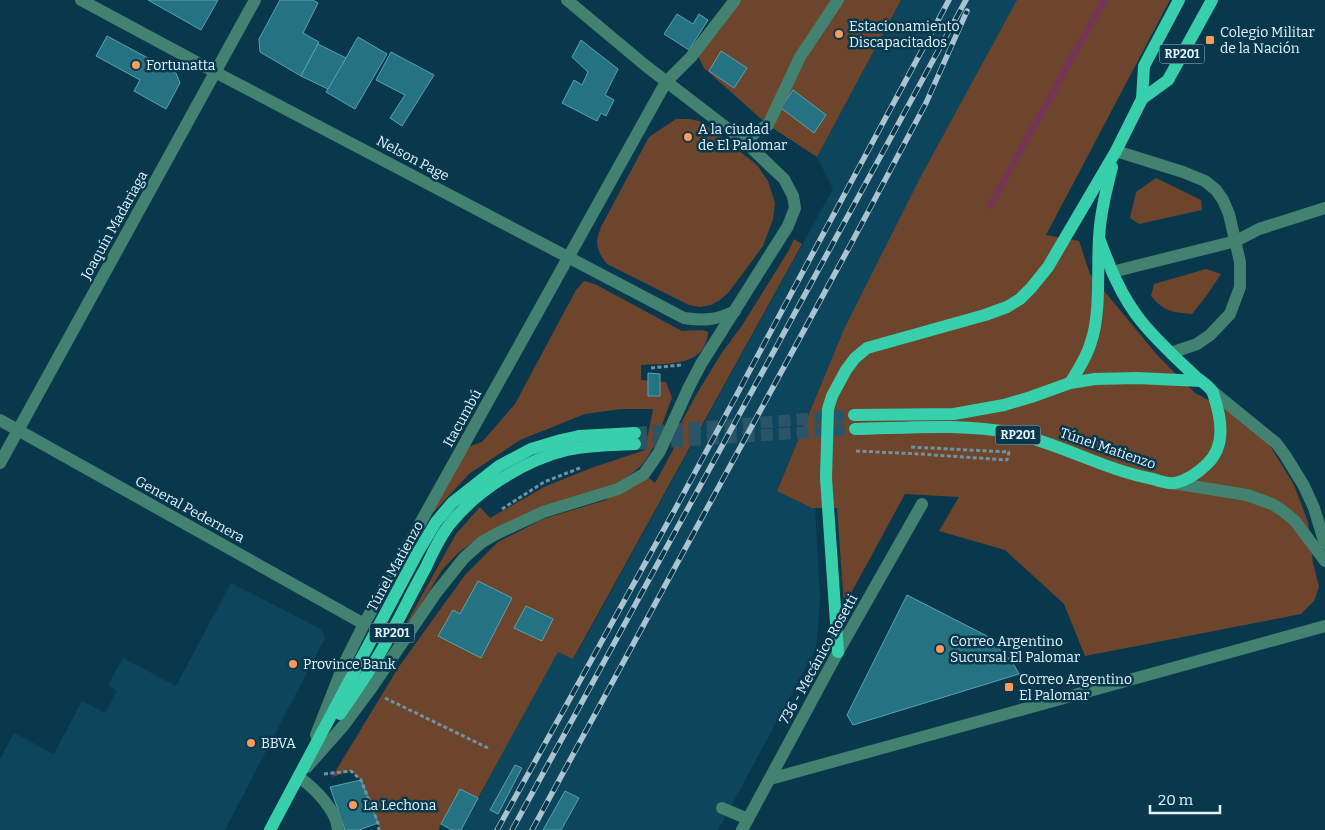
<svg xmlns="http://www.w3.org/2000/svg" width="1325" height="830" viewBox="0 0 1325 830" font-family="Bitter,serif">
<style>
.built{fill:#0d455d}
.green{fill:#6c452c}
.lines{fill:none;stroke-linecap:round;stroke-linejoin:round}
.stream{stroke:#753552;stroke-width:7}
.building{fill:#247282;stroke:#5aa2b2}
.major-tunnel{stroke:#2a5468;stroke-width:12;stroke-dasharray:12 6;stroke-linecap:butt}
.path{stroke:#7091a1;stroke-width:3;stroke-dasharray:4 2.5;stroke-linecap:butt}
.minor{stroke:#438270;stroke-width:12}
.major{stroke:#38cfac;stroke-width:12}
.rail-casing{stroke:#aac3d0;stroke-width:5.5}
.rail{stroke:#09384d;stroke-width:4;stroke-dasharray:11;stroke-linecap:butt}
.poi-dot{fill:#fe9b58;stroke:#09384d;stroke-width:2}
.labels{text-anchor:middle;stroke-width:5;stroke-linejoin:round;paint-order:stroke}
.shield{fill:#09384d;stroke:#a1bcc9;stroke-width:1}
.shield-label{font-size:12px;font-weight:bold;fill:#e2f4fe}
.poi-label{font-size:14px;fill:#e2f4fe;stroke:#09384d;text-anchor:start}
.street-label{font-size:14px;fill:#e2f4fe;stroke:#09384d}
</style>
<rect width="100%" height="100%" fill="#09384d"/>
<!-- built -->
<g class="built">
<polygon points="901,0 1018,0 920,178 844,329 777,490 815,507 820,598 817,639 815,651 718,830 461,830 558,651 574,659 833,189 817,157"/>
<polygon points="231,583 321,629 325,638 225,830 0,830 0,759 14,733 54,754 82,701 105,713 117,691 108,685 123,658 176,686"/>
</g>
<!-- green -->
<g class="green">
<polygon points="740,0 901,0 817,157 768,125 704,68 697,54"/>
<polygon points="1017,0 1170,0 1046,235 1079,241 1090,274 1158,356 1195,393 1243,418 1269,444 1294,485 1308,522 1313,563 1319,587 1314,601 1301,614 1085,656 1064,604 1005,550 939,531 959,497 905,494 844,606 837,508 812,508 777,491 844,329 920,178"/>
<path d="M676 119H690L702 122 757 165 768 181 775 203 773 219 763 246 729 292 720 300 711 305 700 307 689 305 607 264C596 250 594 242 602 225L649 137Z"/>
<polygon points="1156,178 1201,200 1202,210 1139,224 1130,218 1136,192"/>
<polygon points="794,239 802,244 573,659 558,652 478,798 460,789 438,830 379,830 378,822 361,780 351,771 332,777 398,668 465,575 498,542 543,519 606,500 618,489 644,474 655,483 673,450 682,421 699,390 721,354 743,324 789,250"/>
<path d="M1206 269 1221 274 1207 295 1192 314C1171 312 1165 312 1151 296L1154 284Z"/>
<path d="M584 281 595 284 682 331 703 330 708 332C706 368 666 363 641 365V380L666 382 672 398C664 417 655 451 641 466 632 474 622 480 612 486L479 538 458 553 442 570 413 618 406 624 456 534 480 507 490 518 544 487 591 468 645 450 653 409H621L585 414 520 440 469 474 434 512 427 509 468 447 482 442 515 404 576 290Z"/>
</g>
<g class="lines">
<!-- stream -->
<polyline class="stream" points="990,206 1104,0"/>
</g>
<!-- building -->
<g class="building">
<polygon points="148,0 218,0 201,30"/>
<polygon points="280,0 313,0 318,3 303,33 319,42 301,76 260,52 259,39"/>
<polygon points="677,14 693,24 699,14 708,20 689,50 664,34"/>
<polygon points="107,36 176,73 180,83 166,109 134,91 140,80 96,56"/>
<polygon points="358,37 387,54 355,109 326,92"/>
<polygon points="581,40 618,69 605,95 614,100 606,116 601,113 597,121 562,103 574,80 582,85 588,72 572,57"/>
<polygon points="318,44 346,58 328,89 301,76"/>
<polygon points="721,51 747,68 734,88 709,71"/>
<polygon points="391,52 434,75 402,126 390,118 405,95 376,80"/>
<polygon points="793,90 826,115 814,133 781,108"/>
<polygon points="648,373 660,374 660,396 648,396"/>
<polygon points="478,581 512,598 481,658 438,636 453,610 460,614"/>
<polygon points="907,595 987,636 1013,663 1019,674 853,725 847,715"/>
<polygon points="526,606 553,619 542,641 514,628"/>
<polygon points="515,765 522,768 498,814 490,810"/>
<polygon points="361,780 378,823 359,830 345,830 330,787"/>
<polygon points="460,789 478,798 461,830 452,830 441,824"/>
<polygon points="565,791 579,798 561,830 543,830"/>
</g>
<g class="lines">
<!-- major-tunnel -->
<g class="major-tunnel">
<polyline points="635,433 854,415"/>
<polyline points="635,444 855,429"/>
</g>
<!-- path -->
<g class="path">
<polyline points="651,368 681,365"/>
<polyline points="856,451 920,454 1007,460 1009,452 910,447"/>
<polyline points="502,509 544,482 580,468"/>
<polyline points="385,698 488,748"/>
<polyline points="324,774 351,771 361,780 378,823 379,830"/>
</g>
<!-- minor -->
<g class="minor">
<path d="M81 0 215 72 684 318C704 321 717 320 735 311"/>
<polyline points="745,142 757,131 768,125 800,57 838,0"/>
<polyline points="1116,151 1183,172 1205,181 1216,190 1223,200 1229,214 1240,262 1240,287 1230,314 1210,335 1197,344 1171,353"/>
<polyline points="1112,272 1236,241 1259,229 1325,208"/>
<polyline points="1212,391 1276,443 1285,455 1304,486 1314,508 1325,544"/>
<polyline points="0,420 364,624"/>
<polyline points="0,463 255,0"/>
<polyline points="1173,483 1247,495 1272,504 1283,511 1295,521 1325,561"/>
<polyline points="316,735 344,664 364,624 666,82 691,57 735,0"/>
<polyline points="307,767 344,725 370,690 436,593 464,558 482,542 496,534 543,512 618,489 644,474 660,451 689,387 701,364 788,226 795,208 793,196 784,179 745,142 646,66 567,0"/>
<path d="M299 777C314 788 337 810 338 830"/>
<polyline points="770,779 1325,626"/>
<polyline points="722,808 748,819"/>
<polyline points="742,830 838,652 922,504"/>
</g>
<!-- major -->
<g class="major">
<polyline points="1142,99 1168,80 1212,0"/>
<path d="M1070 383C1078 370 1087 357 1091 342 1101 313 1097 270 1099 239 1100 215 1106 191 1112 167"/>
<polyline points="854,415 954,414 1004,405 1031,397 1070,383 1095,379 1137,378 1201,381"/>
<path d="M855 429C907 428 962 423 1013 433 1061 444 1105 470 1153 479 1159 481 1168 484 1175 483 1188 480 1198 473 1207 464 1227 445 1221 417 1213 393 1211 387 1202 382 1197 378 1178 360 1158 342 1141 321 1121 296 1110 268 1099 238"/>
<polyline points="838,652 826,478 828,409 832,396 846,370 855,358 867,348 985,315 1007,307 1020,299 1031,288 1048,267 1116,151 1142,99 1144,66 1179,0"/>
<path d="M340 714C357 689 375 664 389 637 402 614 413 590 426 567 433 552 440 536 450 524 477 490 525 460 567 450 589 445 613 445 635 444"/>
<polyline points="270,830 418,552 436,522 452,503 499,466 531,449 561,440 579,436 635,433"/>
</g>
<!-- rail casing -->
<g class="rail-casing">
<g id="rail">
<polyline points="497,830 678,504 949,0"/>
<polyline points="512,830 966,0"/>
<polyline points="532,830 852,242 926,103 967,11"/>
</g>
</g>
<!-- rail -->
<use href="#rail" class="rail"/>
</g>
<!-- markers -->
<g class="poi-dot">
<circle cx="839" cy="34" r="5"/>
<rect x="1205" y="35" width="10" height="10" rx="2.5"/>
<circle cx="136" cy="65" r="5"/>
<circle cx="688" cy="137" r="5"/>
<circle cx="940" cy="649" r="5"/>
<circle cx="293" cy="664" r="5"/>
<rect x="1004" y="682" width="10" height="10" rx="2.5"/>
<circle cx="251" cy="743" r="5"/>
<circle cx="353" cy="805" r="5"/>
</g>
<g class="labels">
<!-- shield labels -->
<g class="shield">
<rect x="1159.5" y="44.5" width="45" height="19" rx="4"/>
<rect x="995.5" y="425.5" width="45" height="19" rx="4"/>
<rect x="369.5" y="623.5" width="45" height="19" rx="4"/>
</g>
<g class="shield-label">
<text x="1182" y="58">RP201</text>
<text x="1018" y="439">RP201</text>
<text x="392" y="637">RP201</text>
</g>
<!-- poi labels -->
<g class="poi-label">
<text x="849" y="31">Estacionamiento<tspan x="849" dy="16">Discapacitados</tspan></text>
<text x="1220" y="37">Colegio Militar<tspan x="1220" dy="16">de la Nación</tspan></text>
<text x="146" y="70">Fortunatta</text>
<text x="698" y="134">A la ciudad<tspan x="698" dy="16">de El Palomar</tspan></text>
<text x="950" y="646">Correo Argentino<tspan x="950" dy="16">Sucursal El Palomar</tspan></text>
<text x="303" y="669">Province Bank</text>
<text x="1019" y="684">Correo Argentino<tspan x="1019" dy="16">El Palomar</tspan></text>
<text x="261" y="748">BBVA</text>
<text x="363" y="810">La Lechona</text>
</g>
<!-- street labels -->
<g class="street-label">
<text transform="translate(413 158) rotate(28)" y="5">Nelson Page</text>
<text transform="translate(114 225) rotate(-61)" y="5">Joaquín Madariaga</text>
<text transform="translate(462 418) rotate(-61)" y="5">Itacumbú</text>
<text transform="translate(1108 448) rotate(19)" y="5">Túnel Matienzo</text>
<text transform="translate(190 509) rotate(29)" y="5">General Pedernera</text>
<text transform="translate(395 566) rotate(-61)" y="5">Túnel Matienzo</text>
<text transform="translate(818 659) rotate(-61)" y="5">736 - Mecánico Rosetti</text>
</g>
</g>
<!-- scale -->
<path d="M1150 805v8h70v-8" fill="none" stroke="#e2f4fe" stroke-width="2.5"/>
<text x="1158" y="805" font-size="15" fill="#e2f4fe" stroke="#09384d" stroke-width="4" paint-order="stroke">20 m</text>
</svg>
